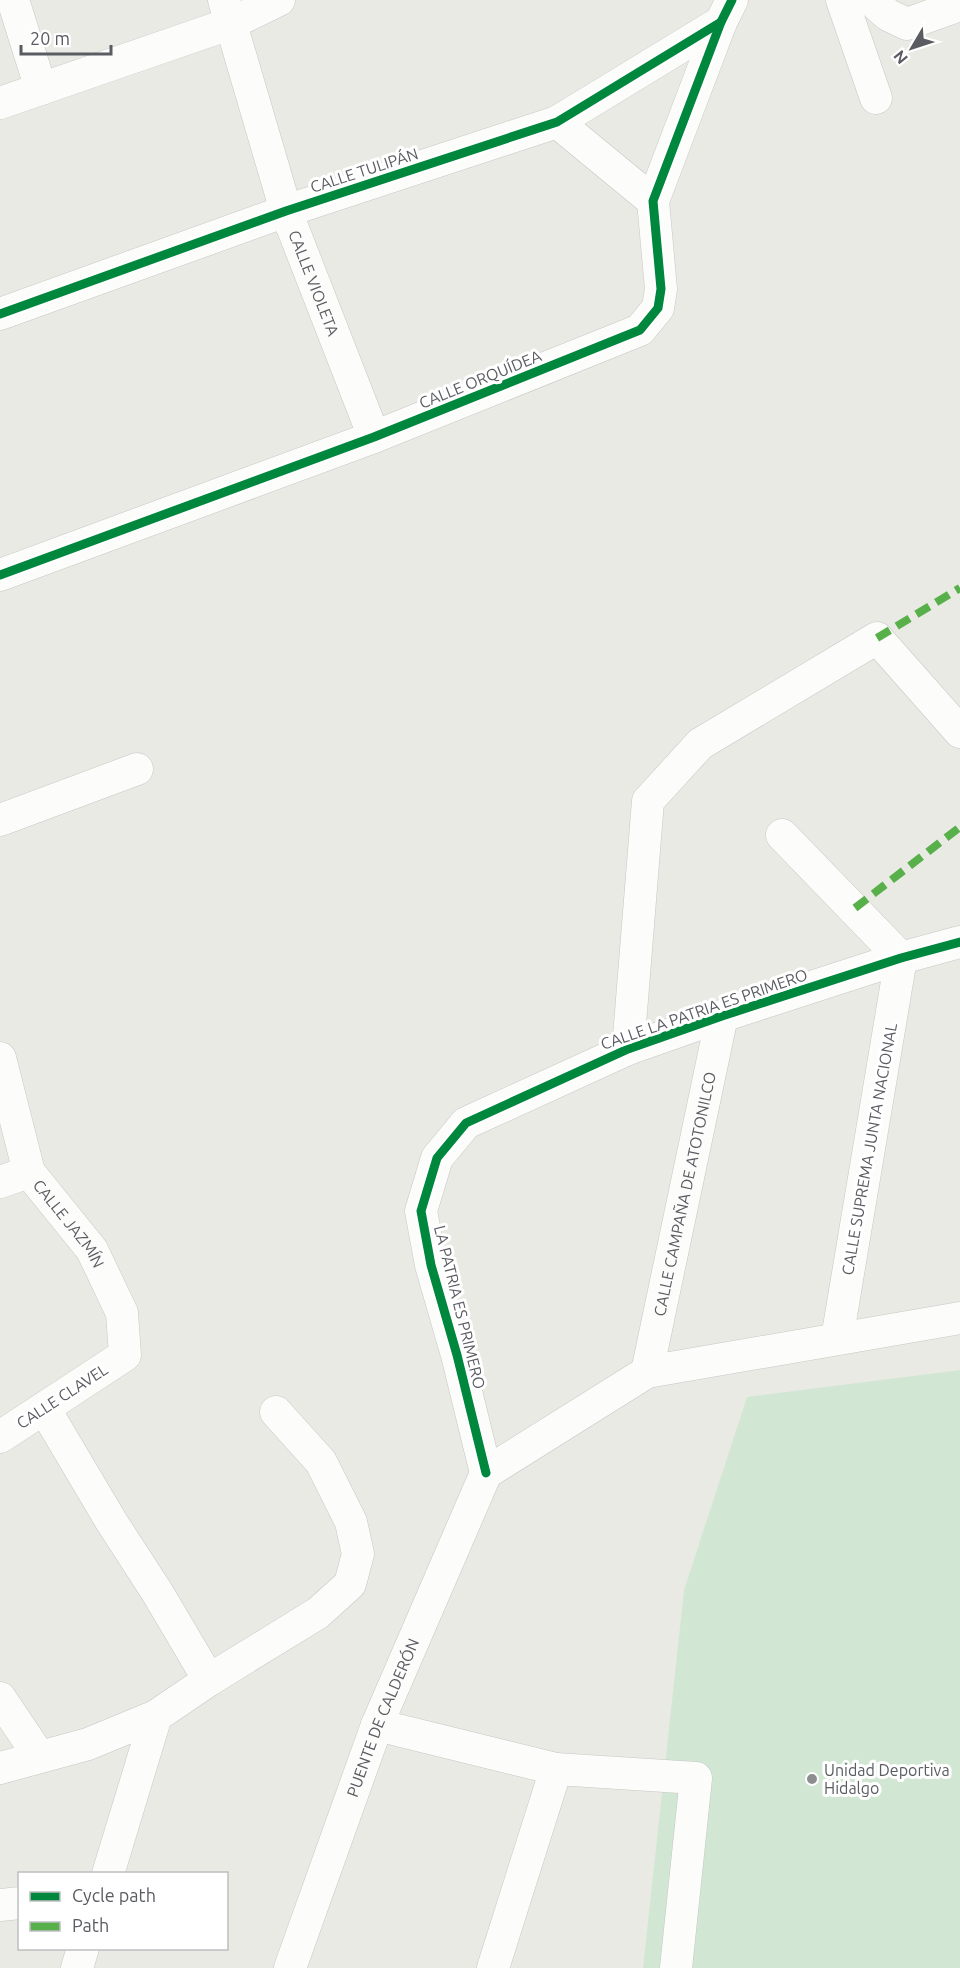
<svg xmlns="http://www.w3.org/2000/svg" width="960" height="1968" viewBox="0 0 960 1968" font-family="Ubuntu,sans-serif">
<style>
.green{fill:#d2e7d3}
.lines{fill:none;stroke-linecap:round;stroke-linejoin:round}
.street-casing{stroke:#c6c6c6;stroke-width:33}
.street{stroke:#fcfcfb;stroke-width:32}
.quiet{stroke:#58b04a;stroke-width:8;stroke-dasharray:15 8;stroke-linecap:butt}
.cycleway-casing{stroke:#fff;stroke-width:13}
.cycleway{stroke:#00873e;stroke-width:9}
.poi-dot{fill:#8c8e90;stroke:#fff;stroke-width:2}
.labels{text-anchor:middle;stroke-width:6;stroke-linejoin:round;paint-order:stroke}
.street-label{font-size:16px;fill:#5a5c62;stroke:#fff}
.poi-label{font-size:16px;fill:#5a5c62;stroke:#fff;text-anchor:start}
</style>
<rect width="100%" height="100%" fill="#eaeae4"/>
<!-- green -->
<polygon class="green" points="960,1370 960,1968 643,1968 684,1590 747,1397"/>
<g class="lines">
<!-- street casing -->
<g class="street-casing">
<g id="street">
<polyline points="13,0 41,89"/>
<path id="s1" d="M224 0 286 211 374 437"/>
<polyline points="842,0 876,98"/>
<polyline points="871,0 888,15 907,24 960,5"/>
<polyline points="0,103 232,23 279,0"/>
<polyline points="557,122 653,201"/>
<polyline points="0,314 286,211 557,122 721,22"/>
<polyline points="0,575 374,437 640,330 658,308 661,289 653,201 721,22 732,0"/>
<polyline points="0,820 137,769"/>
<polyline points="782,835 901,958 837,1339"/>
<polyline points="628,1049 648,801 700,744 877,638 960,732"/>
<path id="s2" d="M0 1058 29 1172 92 1250 122 1313 125 1355 0 1437"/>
<polyline points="0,1182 29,1172"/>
<path id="s3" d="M647 1372 722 1016"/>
<polyline points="44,1408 111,1521 157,1592 209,1680 156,1716 108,1874"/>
<polyline points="486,1473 457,1355 431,1265 421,1211 437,1158 466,1123 628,1049 722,1016 901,958 960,942"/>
<polyline points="486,1473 647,1372 960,1318"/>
<polyline points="209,1680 318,1613 350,1584 358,1554 351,1522 321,1462 276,1412"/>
<polyline points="0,1698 39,1756"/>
<polyline points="377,1725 556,1769 696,1778 676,1968"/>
<polyline points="0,1768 88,1744 156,1716"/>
<polyline points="0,1905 20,1903"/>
<polyline points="77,1968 83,1948"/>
<path id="s4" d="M290 1968 377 1725 486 1473"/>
<polyline points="493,1968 556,1769"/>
</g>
</g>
<!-- street -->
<use href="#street" class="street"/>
<!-- quiet -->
<g class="quiet">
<polyline points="877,638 960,588"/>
<polyline points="855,908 960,827"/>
</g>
<!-- cycleway casing -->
<g class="cycleway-casing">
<g id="cycleway">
<polyline points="0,314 286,211 557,122 721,22"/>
<polyline points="0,575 374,437 640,330 658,308 661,289 653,201 721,22 732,0"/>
<polyline points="486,1473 457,1355 431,1265 421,1211 437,1158 466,1123 628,1049 722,1016 901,958 960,942"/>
</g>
</g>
<!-- cycleway -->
<use href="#cycleway" class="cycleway"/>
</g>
<!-- markers -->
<circle class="poi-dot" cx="812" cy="1779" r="6"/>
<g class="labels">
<!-- street labels -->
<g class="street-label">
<text transform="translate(364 170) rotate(-18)" y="6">CALLE TULIPÁN</text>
<text dy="6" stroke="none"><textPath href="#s1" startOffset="297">CALLE VIOLETA</textPath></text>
<text transform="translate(480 379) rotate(-22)" y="6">CALLE ORQUÍDEA</text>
<text transform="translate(704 1009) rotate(-19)" y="6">CALLE LA PATRIA ES PRIMERO</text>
<text transform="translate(869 1149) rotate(-80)" y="6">CALLE SUPREMA JUNTA NACIONAL</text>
<text dy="6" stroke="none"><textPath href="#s3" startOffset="182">CALLE CAMPAÑA DE ATOTONILCO</textPath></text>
<text dy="6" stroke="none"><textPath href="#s2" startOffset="183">CALLE JAZMÍN</textPath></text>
<text transform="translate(460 1307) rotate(76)" y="6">LA PATRIA ES PRIMERO</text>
<text transform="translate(62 1396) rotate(-33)" y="6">CALLE CLAVEL</text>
<text dy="6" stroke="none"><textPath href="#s4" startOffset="267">PUENTE DE CALDERÓN</textPath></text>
</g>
<!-- poi labels -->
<g class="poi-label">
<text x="824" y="1776">Unidad Deportiva<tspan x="824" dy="18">Hidalgo</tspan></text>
</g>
</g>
<!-- legend -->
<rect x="18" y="1872" width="210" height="78" fill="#ffffff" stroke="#bdbec0" stroke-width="1.5"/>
<rect x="30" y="1892" width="30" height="9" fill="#00873e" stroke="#bdbec0" stroke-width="1.5"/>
<text x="72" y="1902" font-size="18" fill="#5a5c62">Cycle path</text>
<rect x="30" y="1922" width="30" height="9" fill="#58b04a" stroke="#bdbec0" stroke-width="1.5"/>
<text x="72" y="1932" font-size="18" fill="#5a5c62">Path</text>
<!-- north arrow -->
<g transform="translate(912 48) rotate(231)" stroke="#ffffff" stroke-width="4.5" paint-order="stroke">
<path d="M0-4.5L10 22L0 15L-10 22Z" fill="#5a5c62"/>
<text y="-9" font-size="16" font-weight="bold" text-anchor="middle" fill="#5a5c62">N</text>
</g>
<!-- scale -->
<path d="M21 45v9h90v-9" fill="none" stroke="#5a5c62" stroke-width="3"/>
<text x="30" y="45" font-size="18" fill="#5a5c62" stroke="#ffffff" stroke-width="4.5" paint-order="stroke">20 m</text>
</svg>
